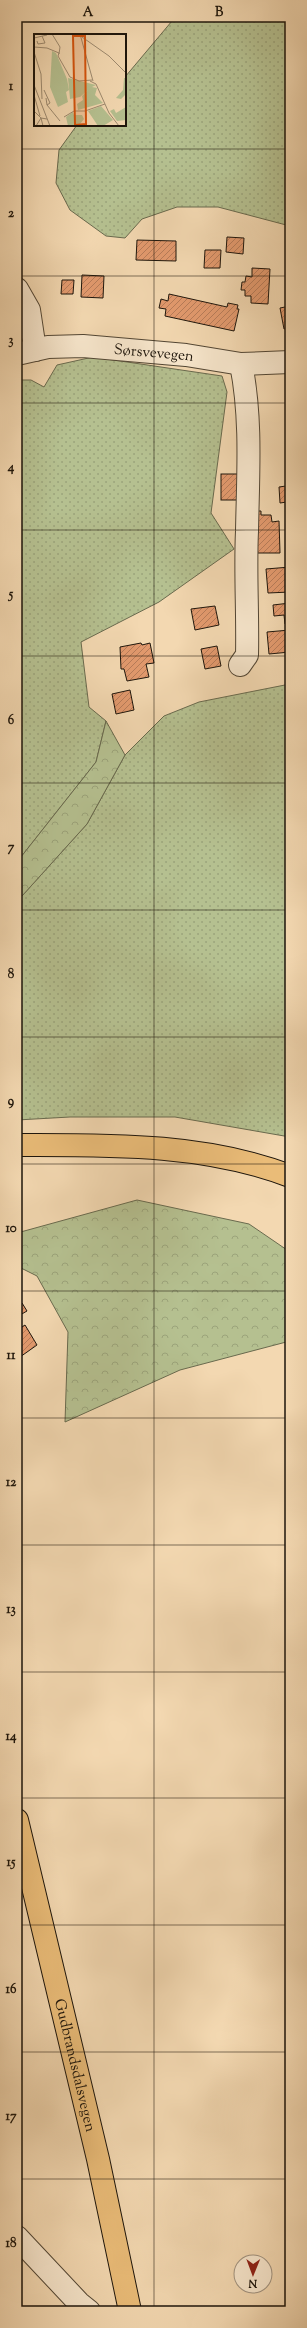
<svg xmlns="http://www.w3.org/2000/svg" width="307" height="2328" viewBox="0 0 307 2328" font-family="'Sorts Mill Goudy',serif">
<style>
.grass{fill:url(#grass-dots);stroke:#696a4e}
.forest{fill:url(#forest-crowns);stroke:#696a4e}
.building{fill:url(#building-hatch);stroke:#1d150b}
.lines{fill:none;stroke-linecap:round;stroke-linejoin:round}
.minor-casing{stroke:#524634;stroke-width:24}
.major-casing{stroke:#1d150b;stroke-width:24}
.minor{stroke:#f7e6cc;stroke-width:22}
.major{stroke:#eabc78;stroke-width:22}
.grid{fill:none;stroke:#1d150b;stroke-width:1;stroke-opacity:0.55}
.labels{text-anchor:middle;stroke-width:4;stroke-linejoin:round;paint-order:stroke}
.street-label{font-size:15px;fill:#1d150b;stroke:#f7e6cc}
.inset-road{fill:none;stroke:#9d8a6f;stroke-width:1}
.view{fill:#d4520c;fill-opacity:0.15;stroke:#d4520c;stroke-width:2}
.inset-edge{fill:none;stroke:#1d150b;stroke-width:2}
.neatline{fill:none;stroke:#1d150b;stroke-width:1.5}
.grid-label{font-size:13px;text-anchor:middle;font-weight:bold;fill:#1d150b}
</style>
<defs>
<pattern id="grass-dots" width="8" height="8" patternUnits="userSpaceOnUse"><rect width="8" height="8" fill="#b5c090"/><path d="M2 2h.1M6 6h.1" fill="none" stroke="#9ba47b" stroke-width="1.8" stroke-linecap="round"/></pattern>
<pattern id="forest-crowns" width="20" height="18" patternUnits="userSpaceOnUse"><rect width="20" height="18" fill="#b5c090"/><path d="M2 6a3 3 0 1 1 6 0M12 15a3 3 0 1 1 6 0" fill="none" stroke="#9ba47b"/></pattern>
<pattern id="building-hatch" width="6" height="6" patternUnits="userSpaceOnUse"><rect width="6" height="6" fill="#e39a6e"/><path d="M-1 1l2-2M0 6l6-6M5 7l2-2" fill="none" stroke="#b77c59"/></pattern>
</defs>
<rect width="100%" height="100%" fill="#f3d8b1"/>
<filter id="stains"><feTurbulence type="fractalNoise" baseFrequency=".005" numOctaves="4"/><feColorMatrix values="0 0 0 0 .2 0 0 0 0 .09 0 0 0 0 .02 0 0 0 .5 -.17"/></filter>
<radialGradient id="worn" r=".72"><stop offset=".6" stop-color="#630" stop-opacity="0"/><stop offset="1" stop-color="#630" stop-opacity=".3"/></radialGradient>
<!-- grass -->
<g class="grass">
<polygon points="183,17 290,17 290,226 218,207 177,207 142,219 125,238 106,236 70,210 56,183 59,150 77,125 125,125 125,77 172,21"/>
<polygon points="93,357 222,376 227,392 211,513 234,549 159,602 81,642 89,707 106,721 96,762 17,862 17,380 31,380 44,387 57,365"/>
<polygon points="290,684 290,1137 175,1117 70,1117 17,1120 17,899 22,896 87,824 125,755 164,716 199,702"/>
</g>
<!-- forest -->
<g class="forest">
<polygon points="106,721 125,755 87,824 22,896 17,899 17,862 96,762"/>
<polygon points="137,1200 249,1224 290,1252 290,1341 180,1370 65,1422 68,1332 37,1276 17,1266 17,1233"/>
</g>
<!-- building -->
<g class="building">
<polygon points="227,237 244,238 243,254 226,252"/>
<polygon points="137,240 176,241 176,261 136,260"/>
<polygon points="205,250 221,250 220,268 204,268"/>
<polygon points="252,268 270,269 268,304 251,303 251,296 245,296 245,290 241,290 242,282 245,282 246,276 252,277"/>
<polygon points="82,275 104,276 103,298 81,297"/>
<polygon points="62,280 74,280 73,294 61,294"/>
<polygon points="169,294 227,307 228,303 238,305 237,309 239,309 234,331 165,316 166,309 159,308 161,299 168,301"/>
<polygon points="290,306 290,328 284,329 280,308"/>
<rect x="221" y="474" width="18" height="26"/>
<polygon points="286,483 290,483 290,505 287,506 287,502 280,503 279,487 286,486"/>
<polygon points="257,511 261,511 261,515 271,515 272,522 279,521 280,553 257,553"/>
<polygon points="290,567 290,592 268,593 266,569"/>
<polygon points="290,603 290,624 285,624 284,615 274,616 273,605"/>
<polygon points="215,606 219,625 195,630 191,609"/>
<polygon points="290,630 290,652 269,654 267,632"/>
<polygon points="141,643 142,645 150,643 154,663 146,664 149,677 127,681 124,669 121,669 120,647"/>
<polygon points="217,646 221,666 205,669 201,649"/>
<polygon points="130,690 134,710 116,714 112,694"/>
<polygon points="22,1303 27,1311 20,1315 17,1306"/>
<polygon points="25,1325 37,1345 20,1357 19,1355 17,1356 17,1330"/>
</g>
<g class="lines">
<!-- minor casing -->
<g class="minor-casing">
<g id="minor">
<polyline points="17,289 29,310 35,350"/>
<path id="s1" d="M17 354 48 347 83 346 186 355 241 364 290 362"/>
<path d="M240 665 247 655C248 613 245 572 247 531 248 475 252 419 241 364"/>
<polyline points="17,2237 79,2303 89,2311"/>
</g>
</g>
<!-- major casing -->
<g class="major-casing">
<g id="major">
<path d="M17 1145C108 1145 204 1143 290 1176"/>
<path id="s2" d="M17 1820 98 2159 130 2311"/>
</g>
</g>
<!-- minor -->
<use href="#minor" class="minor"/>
<!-- major -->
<use href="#major" class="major"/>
</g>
<!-- grid -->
<path class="grid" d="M154 17V2311M17 149H290M17 276H290M17 403H290M17 530H290M17 656H290M17 783H290M17 910H290M17 1037H290M17 1164H290M17 1291H290M17 1418H290M17 1545H290M17 1672H290M17 1798H290M17 1925H290M17 2052H290M17 2179H290"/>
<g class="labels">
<!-- street labels -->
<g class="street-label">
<text dy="5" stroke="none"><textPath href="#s1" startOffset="138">Sørsvevegen</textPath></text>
<text dy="5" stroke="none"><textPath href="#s2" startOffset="252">Gudbrandsdalsvegen</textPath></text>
</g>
</g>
<!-- overview -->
<g transform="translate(34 34)">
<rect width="92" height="92" fill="#f3d8b1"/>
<path d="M18 17 22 19 33 45 35 56 32 58 34 68 24 73 16 53ZM34 44 62 51 58 53 63 54 61 61 69 69 44 76 43 70 49 66 48 62 54 56 46 63 36 65ZM90 44H92V60L87 65 82 64 89 56ZM67 72 79 86 69 92H64L54 77ZM92 73V86L83 87 76 77 80 75 82 79ZM39 78 40 81H48L50 85 46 90 34 92 32 83Z" fill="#b5c090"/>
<path class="inset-road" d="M18 0 26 13 25 20M46 0 59 47M48 3 75 22 92 39M0 4 13 1M3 7 4 10 11 9 8 2M0 13 13 14 25 19 24 22M0 18 7 40 8 65M24 22 36 43 45 47 58 46M56 47 62 50 75 79 85 92M0 51 16 92M10 56 16 69 13 71M0 61 6 82M12 64 13 71 26 87M0 77 7 84 9 92M30 83 40 77H51L71 70M2 92 7 84 13 85"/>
<path class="view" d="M39 2H51L52 90 41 91Z"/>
<rect width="92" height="92" class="inset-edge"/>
</g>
<!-- margin -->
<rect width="307" height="2328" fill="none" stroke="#f3d8b1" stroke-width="44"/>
<!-- north arrow -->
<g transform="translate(253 2274) rotate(181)"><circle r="19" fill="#f7e6cc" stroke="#a0927f"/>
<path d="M0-3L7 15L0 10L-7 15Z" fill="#8f2418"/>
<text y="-6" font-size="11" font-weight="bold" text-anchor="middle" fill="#1d150b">N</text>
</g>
<rect x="22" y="22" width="263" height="2284" class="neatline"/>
<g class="grid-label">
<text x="88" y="16">A</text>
<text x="219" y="16">B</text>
<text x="11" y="90">1</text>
<text x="11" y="217">2</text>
<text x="11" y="344">3</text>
<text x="11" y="471">4</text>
<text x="11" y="598">5</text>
<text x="11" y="724">6</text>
<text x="11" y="851">7</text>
<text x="11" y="978">8</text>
<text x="11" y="1105">9</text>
<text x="11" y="1232">10</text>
<text x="11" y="1359">11</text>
<text x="11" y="1486">12</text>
<text x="11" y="1613">13</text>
<text x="11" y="1740">14</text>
<text x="11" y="1866">15</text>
<text x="11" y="1993">16</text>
<text x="11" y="2120">17</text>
<text x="11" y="2247">18</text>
</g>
<rect width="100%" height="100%" filter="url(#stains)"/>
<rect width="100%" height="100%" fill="url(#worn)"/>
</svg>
